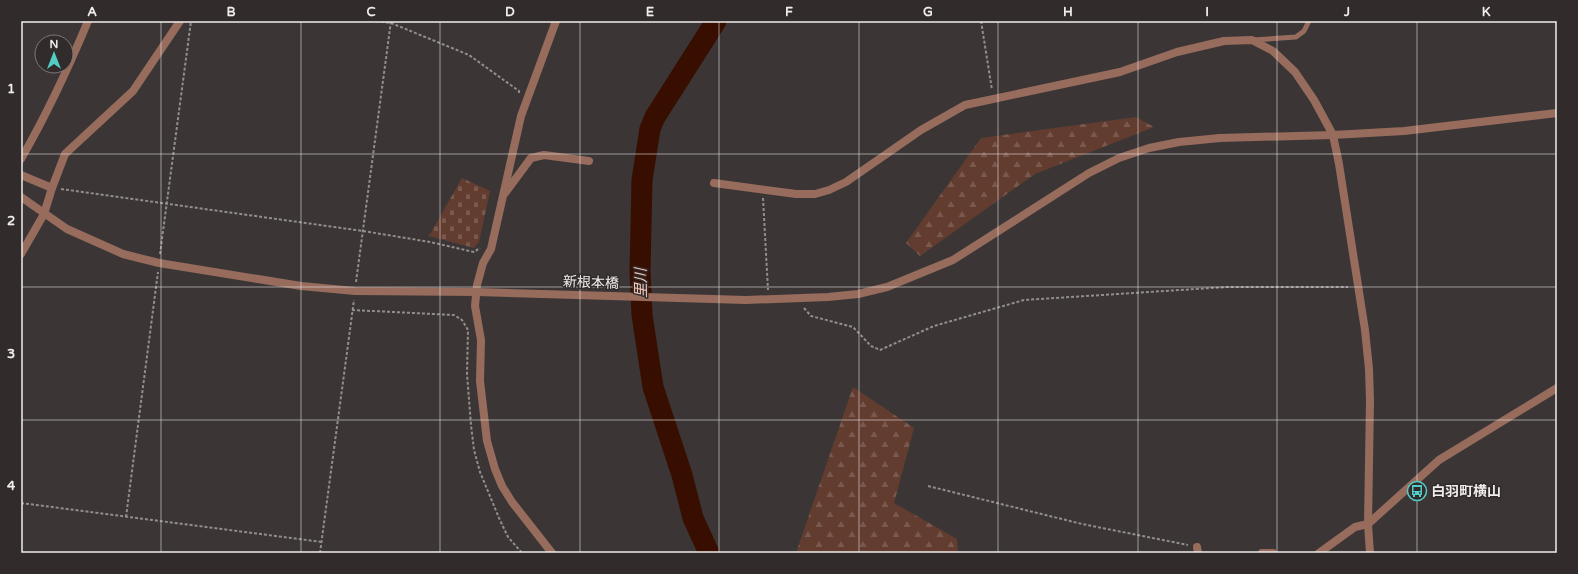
<svg xmlns="http://www.w3.org/2000/svg" width="1578" height="574" viewBox="0 0 1578 574" font-family="'Varela Round','Noto Sans JP',sans-serif">
<style>
.forest{fill:url(#forest-firs)}
.cemetery{fill:url(#cemetery-stones)}
.lines{fill:none;stroke-linecap:round;stroke-linejoin:round}
.river{stroke:#380e00;stroke-width:21}
.path{stroke:#928e8d;stroke-width:2;stroke-dasharray:3 2;stroke-linecap:butt}
.service{stroke:#976c5d;stroke-width:5}
.minor{stroke:#976c5d;stroke-width:8}
.tertiary{stroke:#976c5d;stroke-width:8}
.grid{fill:none;stroke:#f0edec;stroke-width:1;stroke-opacity:0.55}
.labels{text-anchor:middle;stroke-width:3;stroke-linejoin:round;paint-order:stroke}
.street-label{font-size:14px;fill:#f0edec;stroke:#312c2b}
.poi-label{font-size:14px;font-weight:bold;fill:#f0edec;stroke:#312c2b;text-anchor:start}
.water-label{font-size:15px;font-style:italic;fill:#fbcab8;stroke:#312c2b}
.neatline{fill:none;stroke:#f0edec;stroke-width:1.5}
.grid-label{font-size:13px;text-anchor:middle;font-weight:bold;fill:#f0edec}
</style>
<defs>
<pattern id="forest-firs" width="22" height="20" patternUnits="userSpaceOnUse"><rect width="22" height="20" fill="#623c2f"/><path d="M5 1l3.5 6h-7zM16 11l3.5 6h-7z" fill="#79584d"/></pattern>
<pattern id="cemetery-stones" width="16" height="16" patternUnits="userSpaceOnUse"><rect width="16" height="16" fill="#623c2f"/><path d="M2 7V4a2 2 0 0 1 4 0v3zM10 15v-3a2 2 0 0 1 4 0v3z" fill="#79584d"/></pattern>
</defs>
<rect width="100%" height="100%" fill="#3b3635"/>
<!-- forest -->
<g class="forest">
<polygon points="1136,117 1154,127 1035,174 920,256 906,243 981,138"/>
<polygon points="853,387 914,428 894,503 957,539 958,553 796,553"/>
</g>
<!-- cemetery -->
<polygon class="cemetery" points="462,178 490,191 479,242 474,248 429,236"/>
<g class="lines">
<!-- river -->
<polyline class="river" points="709,553 693,518 682,475 653,387 642,315 640,271 642,180 650,129 655,117 716,21"/>
<!-- path -->
<g class="path">
<polyline points="376,21 391,23 469,55 519,91 519,93"/>
<polyline points="981,21 992,90"/>
<polyline points="61,189 363,231 430,242 474,252 480,248"/>
<polyline points="763,198 768,290"/>
<polyline points="160,254 191,21"/>
<polyline points="356,282 391,21"/>
<polyline points="804,308 811,316 853,327 871,346 880,350 934,326 1024,300 1227,287 1348,287"/>
<polyline points="352,310 454,315 462,320 468,330 467,374 471,425 474,450 480,472 499,518 508,537 522,553"/>
<polyline points="928,486 1082,524 1188,545"/>
<polyline points="21,503 322,542"/>
<polyline points="126,517 158,272"/>
<polyline points="320,553 354,300"/>
</g>
<!-- service -->
<polyline class="service" points="1253,40 1296,37 1304,31 1309,21"/>
<!-- minor -->
<g class="minor">
<path d="M21 159C47 114 68 69 88 21"/>
<polyline points="21,175 52,188"/>
<polyline points="714,183 796,194 815,194 829,190 846,182 921,130 965,105 1120,72 1177,52 1224,41 1252,40 1273,51 1295,72 1314,100 1333,135 1339,164 1365,330 1369,369 1370,401 1368,524 1370,553"/>
<polyline points="505,193 531,158 544,155 589,161"/>
<polyline points="21,254 44,214 52,188 65,154 133,91 180,21"/>
<polyline points="1197,547 1198,553"/>
<polyline points="552,553 512,502 502,486 495,469 487,441 480,381 481,340 475,306 477,285 483,263 491,249 521,116 556,21"/>
<polyline points="1262,553 1273,553"/>
<polyline points="1319,553 1355,527 1368,524"/>
</g>
<!-- tertiary -->
<g class="tertiary">
<polyline points="21,197 67,229 123,254 159,263 301,286 355,291 477,292 746,300 828,297 858,294 887,287 953,260 1089,173 1119,158 1149,148 1179,142 1220,138 1333,135 1404,131 1557,113"/>
<polyline points="1368,524 1439,460 1557,388"/>
</g>
</g>
<!-- grid -->
<path class="grid" d="M161 21V553M301 21V553M440 21V553M580 21V553M719 21V553M859 21V553M998 21V553M1138 21V553M1277 21V553M1417 21V553M21 154H1557M21 287H1557M21 420H1557"/>
<!-- icons -->
<defs>
<g id="bus-ring" transform="scale(1)"><circle r="9.5" fill="#312c2b" stroke="#54cdc7" stroke-width="1.5"/><path d="M-5-6H5V4H4V6H2V4H-2V6H-4V4H-5ZM-3.5-4V0h7V-4ZM-3.5 1.2v1.5H-2V1.2ZM2 1.2v1.5H3.5V1.2Z" fill="#54cdc7"/></g>
</defs>
<g fill-rule="evenodd">
<use href="#bus-ring" x="1417" y="491"/>
</g>
<g class="labels">
<!-- street labels -->
<g class="street-label">
<text transform="translate(591 282) rotate(2)" y="5">新根本橋</text>
</g>
<!-- poi labels -->
<g class="poi-label">
<text x="1431" y="496">白羽町横山</text>
</g>
<!-- water labels -->
<g class="water-label">
<text transform="translate(641 283) rotate(-91)" y="5">里川</text>
</g>
</g>
<!-- border -->
<rect width="1578" height="574" fill="none" stroke="#312c2b" stroke-width="44"/>
<!-- north arrow -->
<g transform="translate(54 54)"><circle r="19" fill="#312c2b" stroke="#7d7978"/>
<path d="M0-3L7 15L0 10L-7 15Z" fill="#54cdc7"/>
<text y="-6" font-size="11" font-weight="bold" text-anchor="middle" fill="#f0edec">N</text>
</g>
<rect x="22" y="22" width="1534" height="530" class="neatline"/>
<g class="grid-label">
<text x="92" y="16">A</text>
<text x="231" y="16">B</text>
<text x="371" y="16">C</text>
<text x="510" y="16">D</text>
<text x="650" y="16">E</text>
<text x="789" y="16">F</text>
<text x="928" y="16">G</text>
<text x="1068" y="16">H</text>
<text x="1207" y="16">I</text>
<text x="1347" y="16">J</text>
<text x="1486" y="16">K</text>
<text x="11" y="93">1</text>
<text x="11" y="225">2</text>
<text x="11" y="358">3</text>
<text x="11" y="490">4</text>
</g>
</svg>
